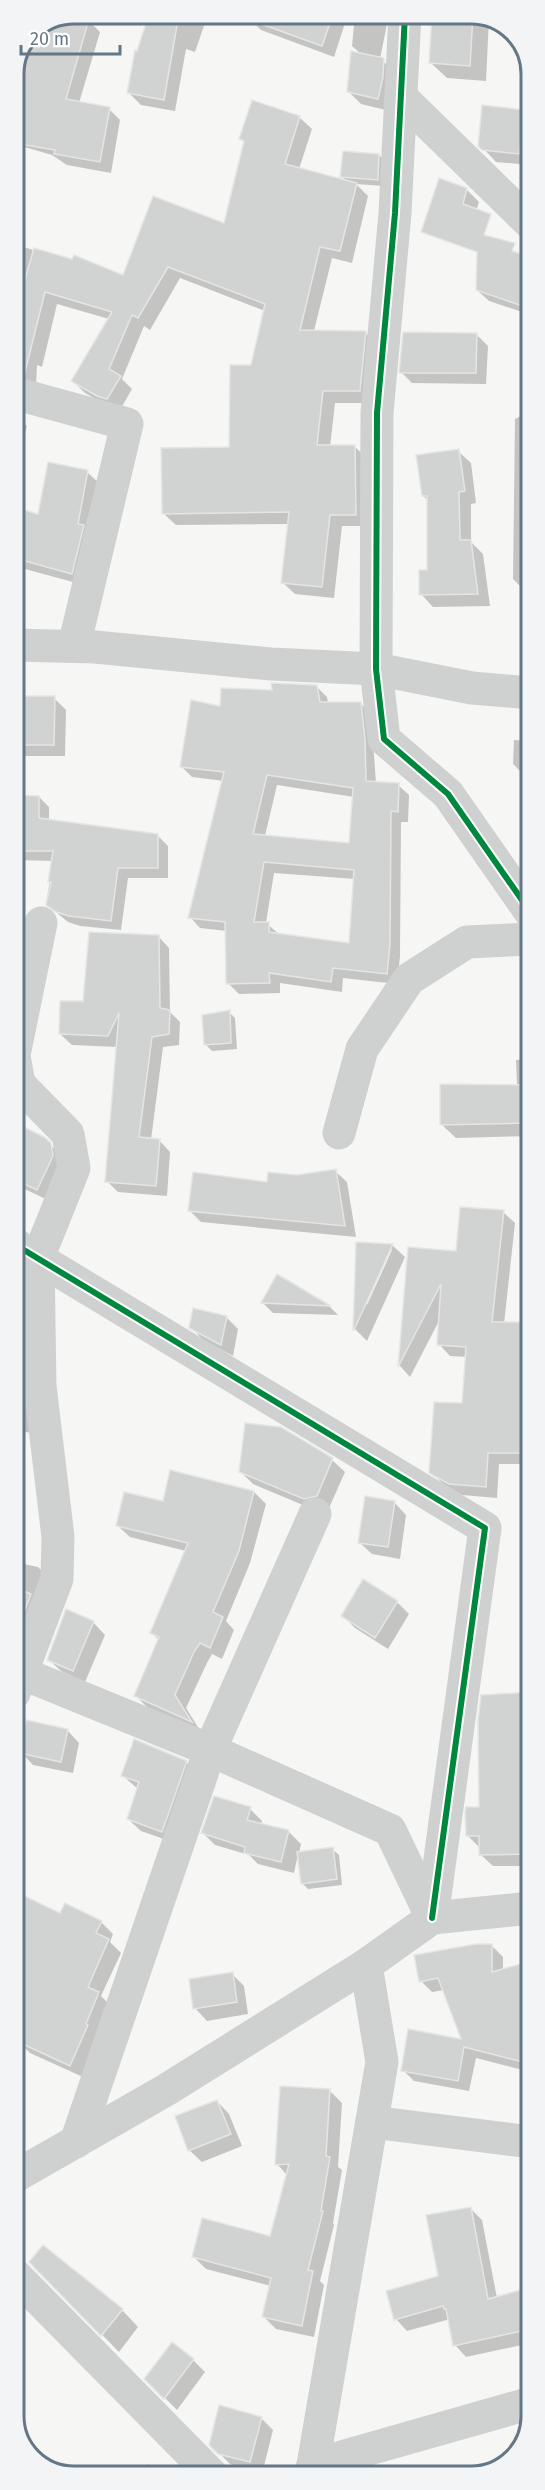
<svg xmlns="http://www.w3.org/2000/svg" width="545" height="2490" viewBox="0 0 545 2490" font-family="'Fira Sans',sans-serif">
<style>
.shadow{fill:#0003;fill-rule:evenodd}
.building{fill:#d1d2d2;stroke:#e5e5e4;stroke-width:1.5;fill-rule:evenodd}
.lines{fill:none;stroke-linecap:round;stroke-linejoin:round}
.minor{stroke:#cfd1d1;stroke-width:33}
.cycleway-casing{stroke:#fff;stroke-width:10}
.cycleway{stroke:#00873e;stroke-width:6}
.rim{fill:none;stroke:#647786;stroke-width:3}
</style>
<rect width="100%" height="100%" fill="#f6f6f4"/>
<!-- shadow -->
<g class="shadow">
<polygon points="151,14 208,14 195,52 186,49 175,111 141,105 129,93 138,52"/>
<polygon points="251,14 348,14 334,57 261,30 249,18"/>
<polygon points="355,14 389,14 380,59 396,72 390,111 361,104 349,92 361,54 352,46"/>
<polygon points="433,14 479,14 489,19 486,81 447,78 431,63"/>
<polygon points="63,18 89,21 100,32 79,103 109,109 120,120 111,173 67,165 52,155 21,146 19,153 14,152 14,73 31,31 40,28 45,29 45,25"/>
<polygon points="523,111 530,119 530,165 496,162 480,145"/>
<polygon points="299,117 312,129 299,169 347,182 342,177 379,155 385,161 384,186 356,184 368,196 352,263 332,258 314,331 365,332 377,345 372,403 335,403 330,447 354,446 367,458 368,526 342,526 334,598 295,594 282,582 289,524 176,525 163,513 230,449 265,311 180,278 150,330 144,326 122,379 132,389 120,410 111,408 85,393 73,381 109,319 57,304 42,367 37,365 36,388 14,391 14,273 20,246 124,277 225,225 245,142 241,139"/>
<polygon points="440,180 467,190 479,202 472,223"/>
<polygon points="478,241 530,259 531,315 489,301 477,290"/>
<polygon points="477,335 488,346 486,384 412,383 401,372"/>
<polygon points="531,411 531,590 524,590 513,579 515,419"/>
<polygon points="14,414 27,426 21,450 14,450"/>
<polygon points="458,451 471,463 476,503 471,504 471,542 483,554 490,606 433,607 421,594 429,572 429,501 423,496"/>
<polygon points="87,472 100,484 84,585 14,566 14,509 39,516"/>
<path d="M316 686 327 697 328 703H360L371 714 376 783 398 785 409 795 408 822H401L400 956 397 984 343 978 342 992 280 983V993L239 994 228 983 227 931 200 928 190 917 224 781 192 777 181 766 222 708 274 691ZM277 785 354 797 351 845 265 836ZM274 873 355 879 350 945 279 934 266 923Z"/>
<polygon points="14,697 54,698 66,710 65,756 14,756"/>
<polygon points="514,740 531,741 531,776 525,776 513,764"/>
<polygon points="14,797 39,797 49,807 49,820 157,835 168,846 168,878 128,878 121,930 80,926 68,922 46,904 53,861 14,860"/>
<polygon points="158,936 169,948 170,1012 180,1022 179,1045 163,1047 151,1140 159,1140 170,1152 167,1196 118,1192 107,1181 118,1047 72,1045 60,1034 84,1003"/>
<polygon points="229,1012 235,1018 237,1049 212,1051 206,1045"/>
<polygon points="531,1059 531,1136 456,1138 441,1124 517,1086 516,1060"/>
<polygon points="14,1124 44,1138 62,1157 50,1201 14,1184"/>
<polygon points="335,1171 347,1182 356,1237 201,1222 190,1211 269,1183"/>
<polygon points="503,1212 515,1223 504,1324 531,1323 531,1464 499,1464 497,1498 462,1495 443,1484 431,1472 463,1405 467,1357 450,1356 439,1344 440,1319 410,1377 400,1366 409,1249 458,1253"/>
<path d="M358 1244 392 1245 405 1257 367 1341 355 1329ZM389 1249 392 1250 367 1305V1298Z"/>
<polygon points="278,1276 330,1307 338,1315 273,1313 263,1303"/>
<polygon points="226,1317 238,1329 233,1356 203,1340 191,1327"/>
<polygon points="14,1394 21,1395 31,1405 32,1433 14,1430"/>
<polygon points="332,1460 345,1472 329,1508 317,1511 253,1484 241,1472"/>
<polygon points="254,1492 266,1504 250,1563 226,1621 234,1630 222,1659 212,1654 206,1665 186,1708 201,1732 148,1708 136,1696 160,1641 152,1633 186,1551 130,1537 118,1526 164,1503"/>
<polygon points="394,1502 406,1515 400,1559 372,1554 359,1542"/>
<polygon points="14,1562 38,1567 55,1584 14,1656"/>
<polygon points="397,1602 409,1614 388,1649 355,1628 343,1616"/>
<polygon points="93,1622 105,1635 85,1682 61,1671 48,1659"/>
<polygon points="531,1694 531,1866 493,1866 480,1854 480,1848 467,1835 480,1809 482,1697"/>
<polygon points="67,1730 79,1743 73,1773 33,1765 21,1752"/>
<polygon points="186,1762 198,1774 175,1843 141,1831 128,1819 138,1789 123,1776"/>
<polygon points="250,1809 262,1821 261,1825 289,1832 301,1844 299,1853 332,1849 339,1855 342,1885 308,1889 302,1883 298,1854 294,1873 258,1864 249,1855 215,1845 203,1833"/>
<polygon points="61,1915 101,1922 113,1934 110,1942 121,1953 101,1996 111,2006 83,2077 30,2053 18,2041"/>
<polygon points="492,1946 503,1957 503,1970 531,1963 531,2072 476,2058 469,2091 414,2081 403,2070 464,2041 444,1990 432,1992 421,1981"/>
<polygon points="232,1974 244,1986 248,2014 207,2021 195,2008"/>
<polygon points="330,2091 342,2103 338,2167 342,2170 333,2223 334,2225 320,2281 324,2285 314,2337 276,2329 264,2317 271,2286 206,2269 194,2257 271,2238 287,2175 277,2164"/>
<polygon points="217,2101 229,2114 242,2146 202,2162 189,2150"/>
<polygon points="470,2208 482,2220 497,2298 531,2289 531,2343 466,2357 455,2345 450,2319 407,2331 396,2319 439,2277"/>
<polygon points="31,2262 122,2310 138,2327 119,2352"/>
<polygon points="193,2360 205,2372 177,2410 146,2379"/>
<polygon points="261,2418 273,2430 262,2474 230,2464 210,2444"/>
<polygon points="148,2464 160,2476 136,2476"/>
<polygon points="428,2467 436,2475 379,2476 379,2475"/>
</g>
<!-- building -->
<g class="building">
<polygon points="149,14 179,14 164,100 127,93 135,50 137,51"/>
<polygon points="243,14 333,14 322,46 242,17"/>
<polygon points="432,14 473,14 470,66 429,63"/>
<polygon points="66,17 89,19 66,99 110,107 100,162 54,154 55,150 14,143 14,73 31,31"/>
<polygon points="351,51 384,58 383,77 378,99 347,92"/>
<polygon points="252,100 300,116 285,164 357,183 340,251 320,247 300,330 366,331 360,391 323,391 317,445 355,445 356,515 330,515 322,587 281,583 289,512 162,514 161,448 229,447 230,365 251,365 265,304 168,267 138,318 132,315 109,369 121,376 107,399 97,396 71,381 112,312 45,292 24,376 14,375 14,318 34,248 72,259 74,255 123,275 153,196 224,223 244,141 239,139"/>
<polygon points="482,105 524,110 519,154 482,150 478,146"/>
<polygon points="343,151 379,154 378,180 340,177"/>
<polygon points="439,178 467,188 463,204 491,214 484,235 515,243 512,251 530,257 531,309 476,290 477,252 421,232"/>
<polygon points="403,332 477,333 476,373 399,373"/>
<polygon points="459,449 465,491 459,492 460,540 471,540 478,594 419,595 419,570 427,570 427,496 422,496 416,455"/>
<polygon points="48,462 88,470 78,524 84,525 72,574 14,558 14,507 38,514"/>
<path d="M271 683 317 685 320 702H361L365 739 366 781 399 783 398 812 391 811 390 944 387 974 333 968 331 982 269 973 270 983 226 984 225 922 188 918 224 772 180 767 191 700 220 706 221 688 272 690ZM267 775 353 788 349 843 253 834ZM264 862 354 870 349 943 269 932V922H254Z"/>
<polygon points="14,696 55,696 54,745 14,745"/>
<polygon points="14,795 39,796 39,818 158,834 158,868 118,868 111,921 69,916 56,912 46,905 51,882 48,882 53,851 14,851"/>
<polygon points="89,932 159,935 160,1008 170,1010 169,1034 152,1037 139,1137 160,1139 156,1186 105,1182 119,1013 108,1036 59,1034 60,1001 83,1001"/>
<polygon points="230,1010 231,1043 204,1045 202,1015"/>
<polygon points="440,1084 531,1085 531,1123 440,1125"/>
<polygon points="14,1122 44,1137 51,1143 53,1156 37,1190 14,1179"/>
<polygon points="336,1169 345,1226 188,1211 193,1172 267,1182 268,1172 297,1175"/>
<polygon points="460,1207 504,1210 492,1322 531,1322 531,1453 488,1453 486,1487 449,1484 429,1473 434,1402 462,1403 466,1347 437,1345 441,1284 398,1367 408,1247 456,1251"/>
<polygon points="356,1242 393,1244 354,1330 353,1330"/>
<polygon points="277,1274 331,1306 261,1303"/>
<polygon points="193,1308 227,1316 221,1345 189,1328"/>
<polygon points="245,1423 281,1427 333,1458 317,1496 304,1499 239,1472"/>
<polygon points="170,1470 254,1491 239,1551 213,1612 223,1617 210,1648 200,1643 194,1652 175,1695 192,1722 134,1696 159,1637 150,1633 188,1543 116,1526 124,1492 163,1501"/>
<polygon points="365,1496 395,1501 388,1547 358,1543"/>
<polygon points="363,1579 398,1601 375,1638 341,1616"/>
<polygon points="14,1587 31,1594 14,1639"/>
<polygon points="66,1609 94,1621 73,1671 47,1660"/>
<polygon points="531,1692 531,1854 479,1855 479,1836 466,1836 465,1812 466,1807 479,1807 478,1721 481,1695"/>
<polygon points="26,1720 68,1729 61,1762 19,1753"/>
<polygon points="134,1739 187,1761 162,1832 127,1819 139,1782 121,1776"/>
<polygon points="214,1796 251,1807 247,1820 289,1830 281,1862 244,1853 245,1847 201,1833"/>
<polygon points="333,1847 337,1879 301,1884 297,1852"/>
<polygon points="14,1891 60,1913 65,1903 102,1921 96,1933 109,1939 88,1987 99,1992 86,2024 88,2025 70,2066 14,2040"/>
<polygon points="476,1944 492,1944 492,1972 531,1961 531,2064 464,2047 458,2081 401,2071 408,2029 461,2039 438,1978 419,1982 414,1955"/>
<polygon points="233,1972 237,2002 193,2009 189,1979"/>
<polygon points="280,2086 330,2089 326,2156 330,2157 321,2211 323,2211 308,2270 313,2271 302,2326 262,2317 271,2278 192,2257 202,2218 270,2236 289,2164 275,2165"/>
<polygon points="217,2100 231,2134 188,2151 175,2116"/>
<polygon points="471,2207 488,2299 531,2287 531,2329 453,2346 446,2309 444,2309 443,2306 394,2320 386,2291 438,2276 426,2215"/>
<polygon points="43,2245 123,2309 101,2336 29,2262"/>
<polygon points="172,2342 194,2359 164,2399 144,2379"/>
<polygon points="219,2405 262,2417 250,2462 218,2454 209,2445"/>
</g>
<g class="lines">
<!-- minor -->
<g class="minor">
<polyline points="405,14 395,213 377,413 376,669 384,739 448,794 531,913"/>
<polyline points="401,97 530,223"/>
<polyline points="14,393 127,424 74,646"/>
<polyline points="14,645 95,647 271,664 376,669 472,688 531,693"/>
<polyline points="14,1055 41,923"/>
<polyline points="14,1056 19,1084 68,1134 74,1168 38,1258 40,1386 58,1537 57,1579 14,1693"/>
<polyline points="339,1133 362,1049 409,979 467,942 531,939"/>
<polyline points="14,1244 485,1528 432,1918"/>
<polyline points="14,1670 210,1750 390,1830 432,1918"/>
<polyline points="372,2122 531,2142"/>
<polyline points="76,2142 210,1750 315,1514"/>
<polyline points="14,2177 166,2090 366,1965 432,1918 531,1908"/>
<polyline points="15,2275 213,2476"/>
<polyline points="313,2465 531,2403"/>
<polyline points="309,2476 313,2465 382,2062 366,1965"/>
</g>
<!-- cycleway casing -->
<g class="cycleway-casing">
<g id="cycleway">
<polyline points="405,14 395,213 377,413 376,669 384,739 448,794 531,913"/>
<polyline points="14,1244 485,1528 432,1918"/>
</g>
</g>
<!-- cycleway -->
<use href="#cycleway" class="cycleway"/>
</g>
<!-- crop -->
<path d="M0 0H545V2490H0ZM74 24H471A50 50 0 0 1 521 74V2416A50 50 0 0 1 471 2466H74A50 50 0 0 1 24 2416V74A50 50 0 0 1 74 24Z" fill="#f3f4f5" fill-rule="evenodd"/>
<path class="rim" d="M74 24H471A50 50 0 0 1 521 74V2416A50 50 0 0 1 471 2466H74A50 50 0 0 1 24 2416V74A50 50 0 0 1 74 24Z"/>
<!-- scale -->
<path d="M21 45v9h99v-9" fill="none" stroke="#647786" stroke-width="3"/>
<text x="30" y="45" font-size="18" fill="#647786" stroke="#ffffff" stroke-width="4.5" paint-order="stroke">20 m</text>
</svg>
